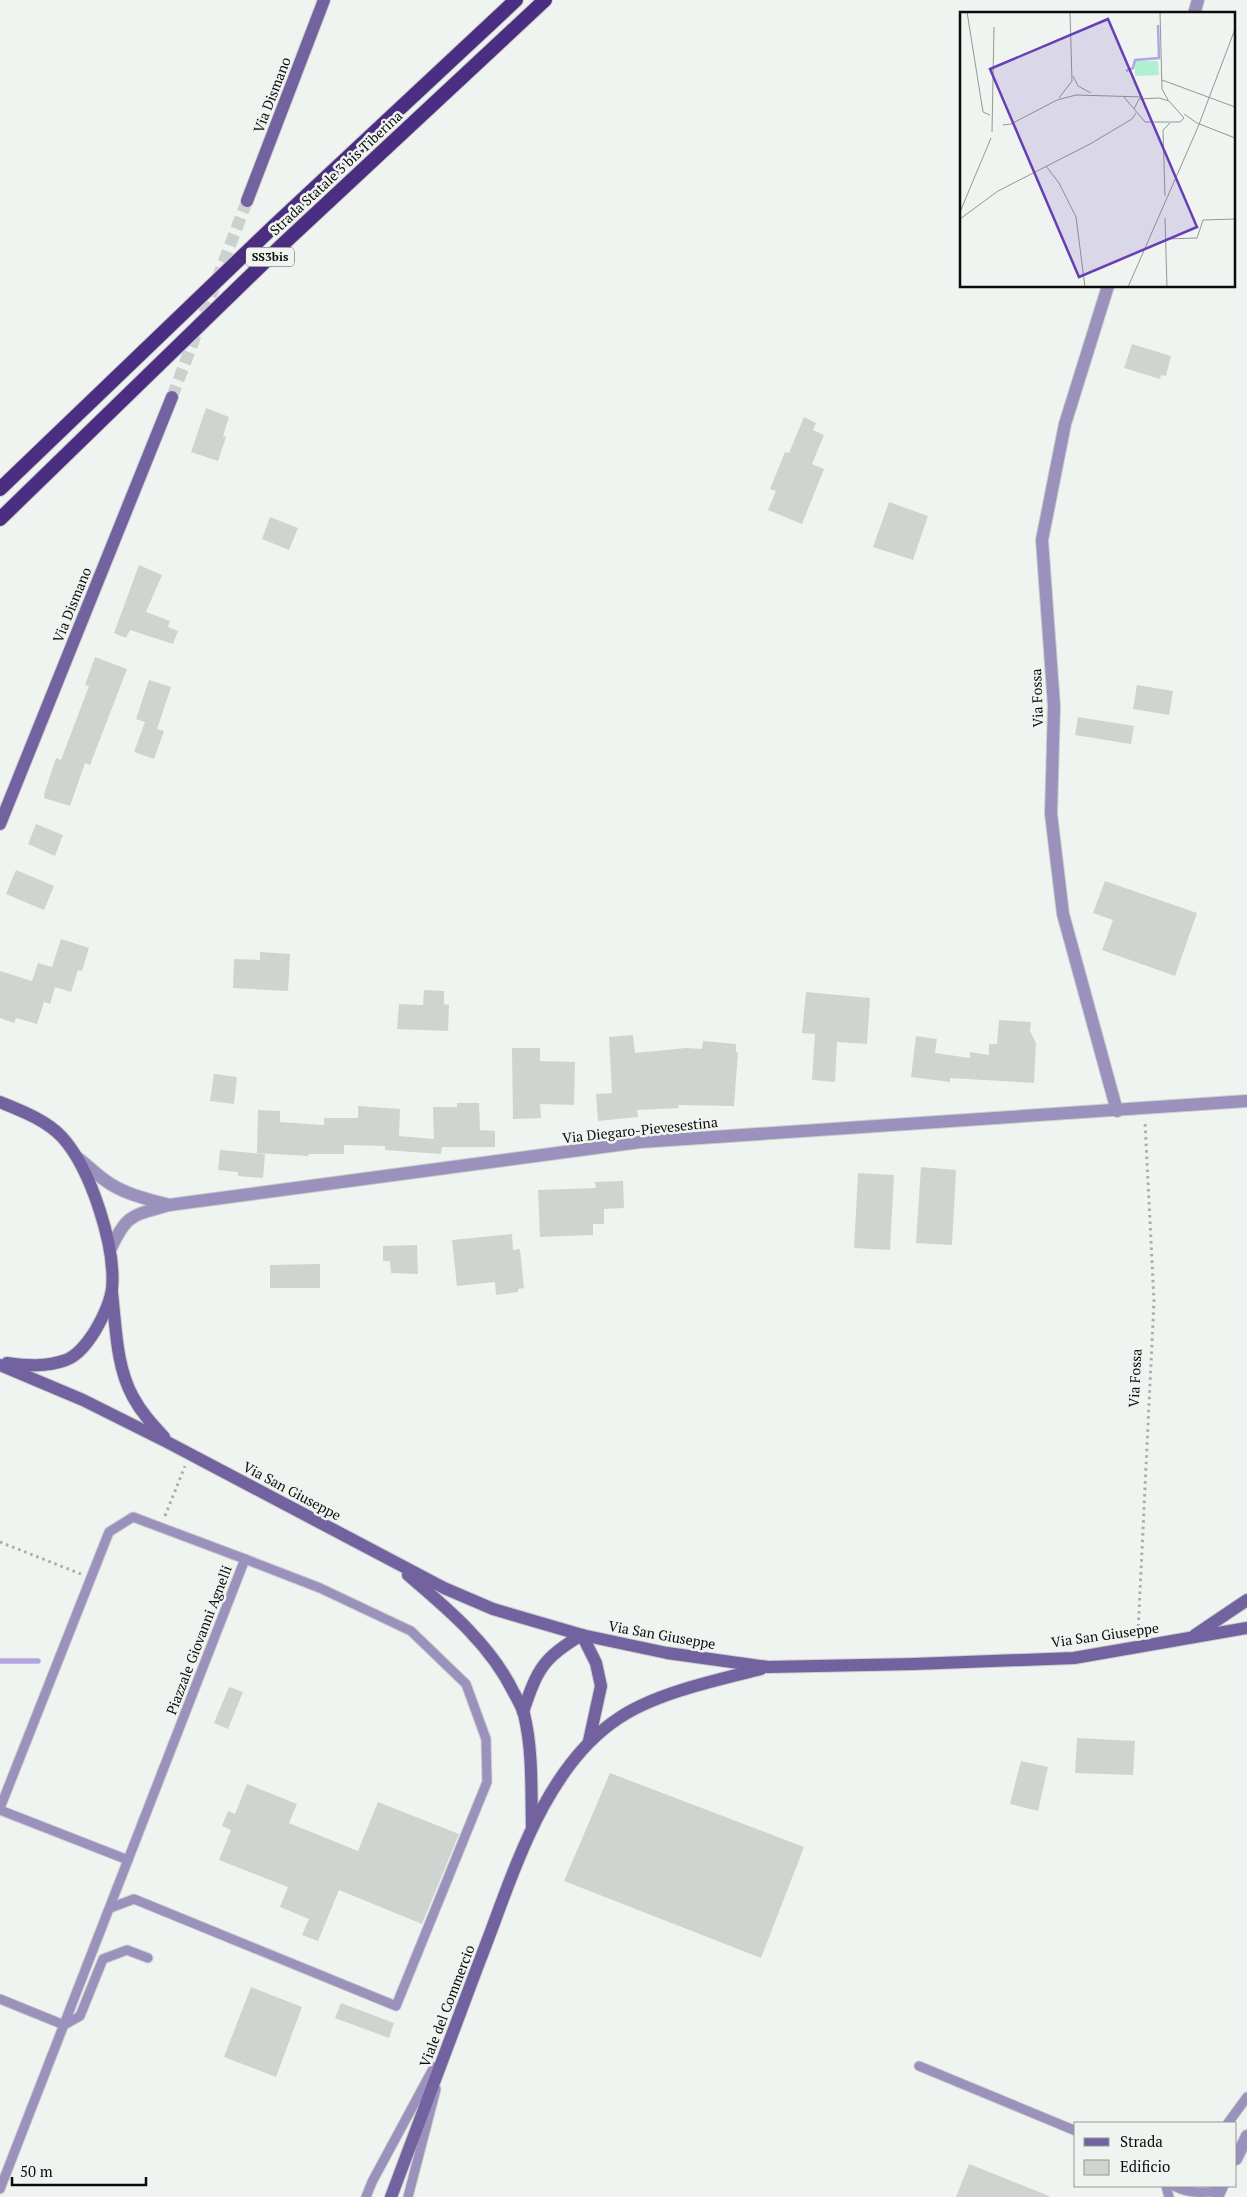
<svg xmlns="http://www.w3.org/2000/svg" width="1247" height="2197" viewBox="0 0 1247 2197" font-family="'PT Serif',serif">
<style>
.lines{fill:none;stroke-linecap:round;stroke-linejoin:round}
.stream{stroke:#b3a6e0;stroke-width:5.5}
.building{fill:#cfd4d1}
.secondary-tunnel{stroke:#cdd1ce;stroke-width:12;stroke-dasharray:12 6;stroke-linecap:butt}
.service-casing{stroke:#cbcfcc;stroke-width:11}
.minor-casing{stroke:#cbcfcc;stroke-width:14}
.secondary-casing{stroke:#cbcfcc;stroke-width:14}
.trunk-casing{stroke:#cbcfcc;stroke-width:16}
.path{stroke:#aaaeab;stroke-width:3;stroke-dasharray:2.5 4;stroke-linecap:butt}
.service{stroke:#9b91bd;stroke-width:9}
.minor{stroke:#9b91bd;stroke-width:12}
.secondary{stroke:#7262a0;stroke-width:12}
.trunk{stroke:#4b2e81;stroke-width:14}
.labels{text-anchor:middle;stroke-width:5;stroke-linejoin:round;paint-order:stroke}
.shield{fill:#eff4f1;stroke:#4f5250;stroke-width:1}
.shield-label{font-size:12px;font-weight:bold;fill:#0b0c0b}
.street-label{font-size:14px;fill:#0b0c0b;stroke:#eff4f1}
.inset-river{fill:none;stroke:#b3a6e0;stroke-width:2.5}
.inset-road{fill:none;stroke:#949795;stroke-width:1}
.view{fill:#683eb6;fill-opacity:0.15;stroke:#683eb6;stroke-width:2.5}
.inset-edge{fill:none;stroke:#0b0c0b;stroke-width:2.5}
</style>
<rect width="100%" height="100%" fill="#eff4f1"/>
<g class="lines">
<!-- stream -->
<polyline class="stream" points="0,1661 38,1661"/>
</g>
<!-- building -->
<g class="building">
<polygon points="1132,344 1171,356 1166,376 1161,375 1160,379 1124,368"/>
<polygon points="206,408 229,417 223,436 226,437 218,461 191,452"/>
<polygon points="804,417 816,423 813,430 824,435 812,464 824,469 802,524 768,510 776,491 770,489 785,452 789,453"/>
<polygon points="889,502 928,516 913,560 873,547"/>
<polygon points="270,517 298,528 289,550 262,539"/>
<polygon points="139,565 162,575 146,612 170,621 168,627 178,631 173,644 130,630 126,638 114,633"/>
<polygon points="95,657 127,669 90,765 85,763 70,806 44,798 45,791 56,758 61,760 89,686 85,685"/>
<polygon points="149,680 171,687 157,729 164,731 154,759 134,752 145,722 136,719"/>
<polygon points="1137,685 1173,691 1169,715 1133,709"/>
<polygon points="1078,717 1134,726 1131,744 1075,735"/>
<polygon points="36,824 63,835 55,856 28,844"/>
<polygon points="16,870 54,886 44,910 6,894"/>
<polygon points="1105,881 1197,913 1175,976 1102,950 1113,920 1093,913"/>
<polygon points="61,939 89,948 82,971 78,970 71,992 55,987 50,1004 44,1002 37,1024 16,1018 14,1023 0,1018 0,971 32,981 38,963 52,967"/>
<polygon points="260,952 290,954 288,991 233,988 234,959 260,960"/>
<polygon points="424,990 444,991 444,1004 449,1005 448,1031 397,1029 399,1004 423,1005"/>
<polygon points="806,992 870,998 867,1044 837,1042 835,1082 812,1080 815,1034 802,1033"/>
<polygon points="999,1020 1031,1022 1030,1031 1036,1043 1034,1083 950,1078 950,1082 911,1077 916,1036 937,1039 935,1053 970,1058 970,1052 989,1055 989,1044 997,1044"/>
<polygon points="633,1035 635,1053 686,1048 702,1049 703,1041 736,1044 736,1052 738,1053 734,1106 678,1105 679,1108 637,1110 638,1117 598,1121 596,1094 612,1093 609,1037"/>
<polygon points="512,1048 540,1048 540,1061 575,1062 574,1105 540,1104 541,1118 513,1119"/>
<polygon points="214,1074 237,1077 234,1104 210,1101"/>
<polygon points="457,1103 479,1103 480,1130 495,1131 495,1147 442,1147 441,1154 385,1150 385,1146 344,1145 344,1154 309,1154 308,1156 257,1153 258,1110 280,1111 280,1122 324,1125 324,1118 358,1118 358,1106 400,1109 399,1136 434,1139 433,1107 457,1107"/>
<polygon points="220,1150 265,1154 263,1178 238,1176 238,1172 218,1170"/>
<polygon points="921,1167 956,1170 952,1245 916,1243"/>
<polygon points="858,1173 894,1175 890,1250 854,1248"/>
<polygon points="623,1181 624,1208 604,1209 604,1224 593,1224 593,1235 540,1237 538,1190 596,1188 595,1182"/>
<polygon points="512,1234 513,1250 520,1249 524,1288 518,1289 518,1292 496,1295 495,1282 457,1286 452,1240"/>
<polygon points="417,1245 418,1274 391,1273 390,1261 383,1261 383,1246"/>
<polygon points="320,1264 320,1288 270,1288 270,1265"/>
<polygon points="229,1687 243,1692 228,1729 214,1723"/>
<polygon points="1077,1738 1135,1741 1133,1775 1075,1773"/>
<polygon points="1021,1761 1048,1767 1038,1811 1010,1804"/>
<polygon points="610,1773 804,1847 761,1958 564,1881"/>
<polygon points="247,1784 297,1804 289,1823 358,1851 378,1802 459,1834 422,1924 339,1890 318,1941 302,1935 309,1919 280,1907 288,1887 219,1860 231,1830 222,1826 228,1811 235,1814"/>
<polygon points="251,1987 302,2007 276,2077 224,2057"/>
<polygon points="341,2003 394,2023 389,2038 335,2018"/>
<polygon points="969,2164 1049,2196 1049,2197 956,2197"/>
</g>
<g class="lines">
<!-- secondary-tunnel -->
<polyline class="secondary-tunnel" points="172,397 247,201"/>
<!-- service casing -->
<g class="service-casing">
<g id="service">
<polyline points="0,1808 109,1532 133,1517 245,1559 0,2189"/>
<polyline points="0,1810 128,1860"/>
<polyline points="110,1908 134,1899 396,2006 487,1782 486,1739 466,1684 411,1631 320,1588 245,1559"/>
<polyline points="0,1999 64,2025"/>
<polyline points="64,2025 80,2016 103,1959 127,1950 148,1958"/>
<polyline points="919,2066 1076,2131"/>
<polyline points="1228,2123 1247,2097"/>
<polyline points="1166,2186 1169,2197"/>
<path d="M1174 2186C1189 2194 1204 2193 1220 2191L1215 2186"/>
<polyline points="366,2197 372,2182 434,2067"/>
<polyline points="408,2197 436,2089"/>
</g>
</g>
<!-- minor casing -->
<g class="minor-casing">
<g id="minor">
<polyline points="1194,14 1198,0"/>
<polyline points="1108,286 1065,424 1042,540 1054,706 1051,814 1063,914 1117,1111"/>
<path d="M78 1158C87 1165 96 1174 106 1181 124 1194 147 1199 169 1205"/>
<path d="M110 1250C127 1213 132 1216 169 1205L640 1142 1247 1101"/>
<polyline points="1236,2159 1247,2136"/>
<polyline points="1217,2197 1222,2186"/>
</g>
</g>
<!-- secondary casing -->
<g class="secondary-casing">
<g id="secondary">
<polyline points="247,201 324,0"/>
<polyline points="0,824 172,397"/>
<path d="M0 1102C22 1111 46 1120 62 1137 91 1169 116 1247 112 1289 110 1303 102 1319 95 1331 88 1342 79 1355 66 1360 46 1367 27 1366 7 1363"/>
<path d="M112 1293C116 1327 116 1366 133 1397 141 1412 152 1424 164 1437"/>
<polyline points="0,1365 83,1400 169,1443 444,1588 493,1609 582,1635 667,1653 768,1667 914,1664 1074,1658 1247,1628"/>
<path d="M408 1575C448 1609 491 1645 514 1693 518 1700 522 1707 524 1714 533 1751 531 1790 532 1828"/>
<polyline points="582,1635 596,1663 601,1686 589,1741"/>
<polyline points="1195,1635 1247,1600"/>
<path d="M523 1712C537 1670 543 1657 582 1635"/>
<path d="M391 2197C420 2118 450 2039 480 1960 512 1879 542 1768 619 1718 656 1693 717 1680 761 1669"/>
</g>
</g>
<!-- trunk casing -->
<g class="trunk-casing">
<g id="trunk">
<polyline points="0,489 274,226 516,0"/>
<polyline points="0,519 281,246 545,0"/>
</g>
</g>
<!-- path -->
<g class="path">
<polyline points="165,1516 185,1466"/>
<polyline points="0,1542 81,1574"/>
<polyline points="1138,1633 1154,1301 1145,1122"/>
</g>
<!-- service -->
<use href="#service" class="service"/>
<!-- minor -->
<use href="#minor" class="minor"/>
<!-- secondary -->
<use href="#secondary" class="secondary"/>
<!-- trunk -->
<use href="#trunk" class="trunk"/>
</g>
<g class="labels">
<!-- shield labels -->
<rect class="shield" x="246" y="247.5" width="48" height="19" rx="4"/>
<g class="shield-label">
<text x="270" y="261">SS3bis</text>
</g>
<!-- street labels -->
<g class="street-label">
<text transform="translate(272 95) rotate(-69)" y="5">Via Dismano</text>
<text transform="translate(336 173) rotate(-43)" y="5">Strada Statale 3 bis Tiberina</text>
<text transform="translate(72 605) rotate(-68)" y="5">Via Dismano</text>
<text transform="translate(1037 698) rotate(-92)" y="5">Via Fossa</text>
<text transform="translate(640 1130) rotate(-6)" y="5">Via Diegaro-Pievesestina</text>
<text transform="translate(1135 1378) rotate(-87)" y="5">Via Fossa</text>
<text transform="translate(292 1491) rotate(28)" y="5">Via San Giuseppe</text>
<text transform="translate(662 1635) rotate(10)" y="5">Via San Giuseppe</text>
<text transform="translate(1105 1635) rotate(-8)" y="5">Via San Giuseppe</text>
<text transform="translate(199 1640) rotate(-69)" y="5">Piazzale Giovanni Agnelli</text>
<text transform="translate(447 2006) rotate(-69)" y="5">Viale del Commercio</text>
</g>
</g>
<!-- overview -->
<g transform="translate(960 12)">
<rect width="275" height="275" fill="#eff4f1"/>
<path d="M198 49 199 63 175 64V49Z" fill="#b0f0d2"/>
<path class="inset-river" d="M166 59 173 56 175 48 199 46 198 13"/>
<path class="inset-road" d="M7 0 23 100 30 103M200 0 202 77 208 88M113 64 118 74 131 81M202 68 275 95M164 85 185 110H220L224 106 209 89 199 86 179 87 174 97M99 86 112 69 110 0M224 102 237 111 275 126M43 113 51 112 97 88 116 83 183 85M32 120 34 15M86 154 99 171 116 205 125 275M205 184 203 118 210 111M0 200 31 126M205 206 207 275M0 207 38 179 130 132 172 107 176 101M206 227 237 226 243 208 275 207M168 275 238 115 275 17"/>
<path class="view" d="M148 7 237 215 119 265 30 57Z"/>
<rect width="275" height="275" class="inset-edge"/>
</g>
<!-- legend -->
<rect x="1074" y="2122" width="162" height="65" fill="#eff4f1" stroke="#949795"/>
<rect x="1084" y="2138" width="25" height="8" fill="#7262a0" stroke="#949795"/>
<text x="1120" y="2147" font-size="15" fill="#0b0c0b">Strada</text>
<rect x="1084" y="2160" width="25" height="15" fill="#cfd4d1" stroke="#949795"/>
<text x="1120" y="2172" font-size="15" fill="#0b0c0b">Edificio</text>
<!-- scale -->
<path d="M12 2177v8h134v-8" fill="none" stroke="#0b0c0b" stroke-width="2.5"/>
<text x="20" y="2177" font-size="15" fill="#0b0c0b" stroke="#eff4f1" stroke-width="4" paint-order="stroke">50 m</text>
</svg>
